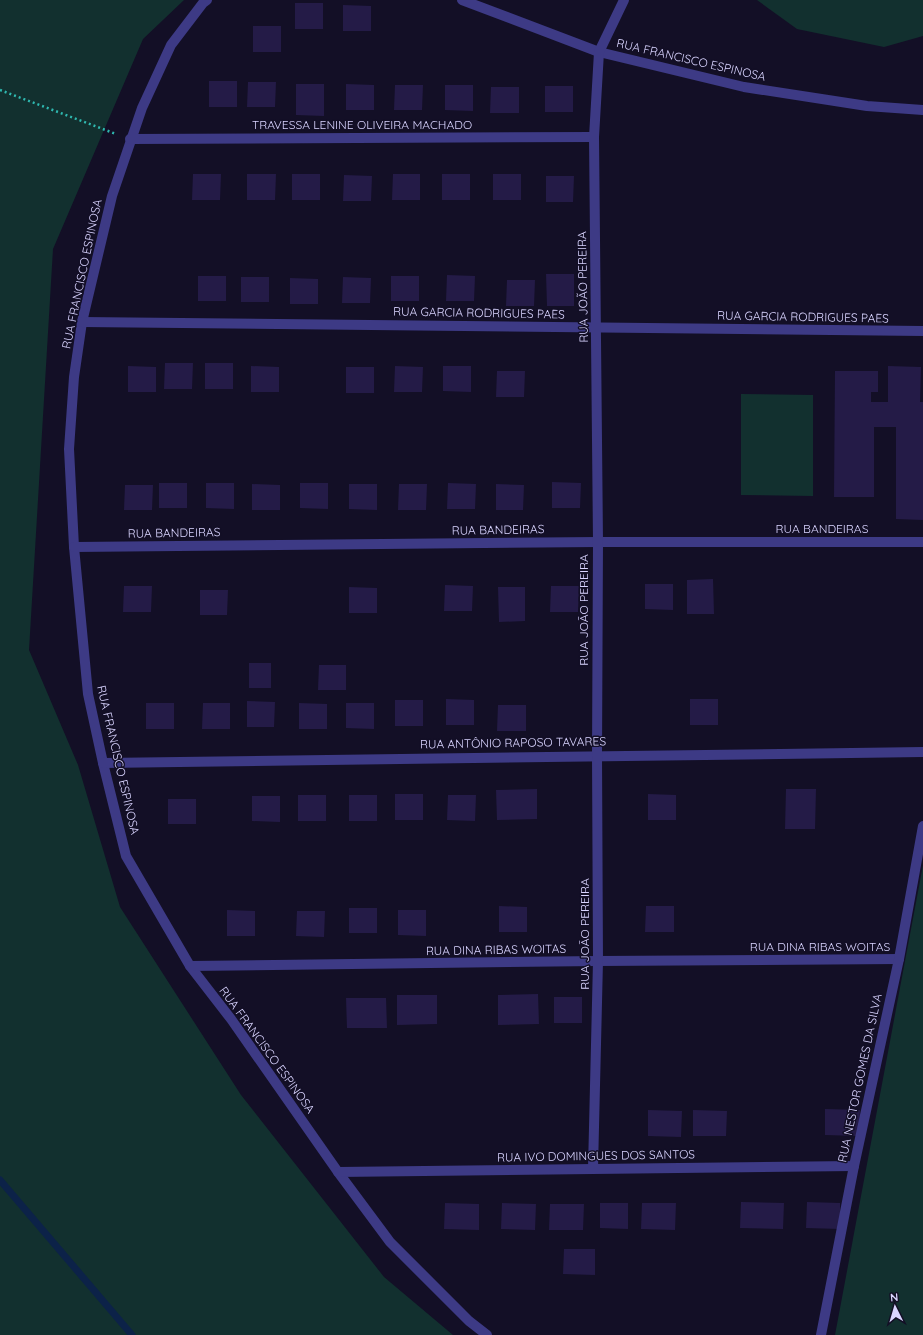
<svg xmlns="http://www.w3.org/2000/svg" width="923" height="1335" viewBox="0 0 923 1335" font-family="Quicksand,sans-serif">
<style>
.green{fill:#12302f}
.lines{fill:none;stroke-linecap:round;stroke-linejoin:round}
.stream{stroke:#0c2248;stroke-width:7}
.building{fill:#241b47}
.path{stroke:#2fb8b0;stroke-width:2.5;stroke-dasharray:2 3;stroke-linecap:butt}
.minor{stroke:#3d3a85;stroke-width:10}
.labels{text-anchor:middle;stroke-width:3;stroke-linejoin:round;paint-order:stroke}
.street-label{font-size:12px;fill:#d9d4ff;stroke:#130f26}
</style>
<rect width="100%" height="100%" fill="#130f26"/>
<!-- green -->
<g class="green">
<polygon points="0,0 184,0 143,39 53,249 29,650 78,765 120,907 241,1095 384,1277 453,1335 0,1335"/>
<polygon points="757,0 923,0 923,36 884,47 797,29"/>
<polygon points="741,394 813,395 813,496 741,495"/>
<polygon points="923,865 923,1335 835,1335"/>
</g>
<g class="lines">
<!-- stream -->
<polyline class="stream" points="0,1180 132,1335"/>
</g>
<!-- building -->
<g class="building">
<rect x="295" y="3" width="28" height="26"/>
<polygon points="343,5 371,6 371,31 343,31"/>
<rect x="253" y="26" width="28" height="26"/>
<rect x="209" y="81" width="28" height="26"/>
<polygon points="248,82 276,82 275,107 247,107"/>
<polygon points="296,84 324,84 324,116 296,115"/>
<polygon points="346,84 374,85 374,110 346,110"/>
<polygon points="395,85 423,85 422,110 394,110"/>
<polygon points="445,85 473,85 473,111 445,110"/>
<rect x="545" y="86" width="28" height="26"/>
<polygon points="491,87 519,87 519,113 490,113"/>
<polygon points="193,174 221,174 220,200 192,200"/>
<polygon points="247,174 276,174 275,200 247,200"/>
<rect x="292" y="174" width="28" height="26"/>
<polygon points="393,174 420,174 420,200 392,200"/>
<rect x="442" y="174" width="28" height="26"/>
<rect x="493" y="174" width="28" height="26"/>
<polygon points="344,175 372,176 371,201 343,201"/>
<polygon points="546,176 574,176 573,202 546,202"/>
<polygon points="546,274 574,274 574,306 547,306"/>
<polygon points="447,275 475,276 474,301 446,301"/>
<rect x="198" y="276" width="28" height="25"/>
<rect x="391" y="276" width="28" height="25"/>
<rect x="241" y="277" width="28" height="25"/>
<polygon points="343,277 371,278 370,303 342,303"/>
<polygon points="290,278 318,279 318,304 290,304"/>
<polygon points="507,280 535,280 534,306 506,306"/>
<polygon points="165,363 193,363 192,389 164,389"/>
<rect x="205" y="363" width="28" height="26"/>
<polygon points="128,366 156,367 156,392 128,392"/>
<polygon points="251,366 279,367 279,392 251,392"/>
<polygon points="395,366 423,367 422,392 394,392"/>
<polygon points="443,366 471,366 471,392 443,391"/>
<polygon points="888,366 921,367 920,402 923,402 923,520 896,519 896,427 874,427 874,497 834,497 835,371 878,371 878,392 871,392 871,402 888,402"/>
<rect x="346" y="367" width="28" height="26"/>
<polygon points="497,371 525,371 524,397 496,397"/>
<polygon points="552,482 581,483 580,508 552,508"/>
<rect x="159" y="483" width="28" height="25"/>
<polygon points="206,483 234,483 234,509 206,508"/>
<polygon points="300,483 328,483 328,509 300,508"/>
<polygon points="448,483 476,484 475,509 447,509"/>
<polygon points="252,484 280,485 280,510 252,510"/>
<polygon points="349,484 377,484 377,510 349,509"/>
<polygon points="399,484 427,484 426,510 398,510"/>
<polygon points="496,484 524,485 523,510 496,510"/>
<polygon points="125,485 153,485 152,510 124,510"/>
<polygon points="713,579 714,614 687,614 687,580"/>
<polygon points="645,584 673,584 673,610 645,609"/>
<polygon points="445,585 473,586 472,611 444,611"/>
<polygon points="124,586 152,586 151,612 123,612"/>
<polygon points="551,586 579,586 578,612 550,612"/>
<polygon points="349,587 377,588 377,613 349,613"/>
<polygon points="498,587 525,587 525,621 499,622"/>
<polygon points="200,590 228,590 227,615 200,615"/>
<rect x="249" y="663" width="22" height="25"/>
<polygon points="319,665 346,665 346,690 318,690"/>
<polygon points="446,699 474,700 474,725 446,725"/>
<rect x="690" y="699" width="28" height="26"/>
<rect x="395" y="700" width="28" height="26"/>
<polygon points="247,701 275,702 274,727 247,727"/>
<rect x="146" y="703" width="28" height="26"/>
<polygon points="203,703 230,703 230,729 202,729"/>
<polygon points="299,703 327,704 327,729 299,729"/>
<polygon points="346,703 374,703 374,729 346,728"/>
<polygon points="498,705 526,705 526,731 497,731"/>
<polygon points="537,789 537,819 497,820 496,790"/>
<polygon points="786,789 816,789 815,829 785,829"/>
<rect x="395" y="794" width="28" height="26"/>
<polygon points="648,794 676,795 676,820 648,820"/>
<rect x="298" y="795" width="28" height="26"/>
<rect x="349" y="795" width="28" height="26"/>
<polygon points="448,795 476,795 475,821 447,820"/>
<polygon points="252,796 280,796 280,822 252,821"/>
<rect x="168" y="799" width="28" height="25"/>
<polygon points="499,906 527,907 527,932 499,932"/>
<polygon points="646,906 674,906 674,932 645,932"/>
<rect x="349" y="908" width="28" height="25"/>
<polygon points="227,910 255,911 255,936 227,936"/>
<polygon points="398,910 426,910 426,936 398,935"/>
<polygon points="297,911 325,911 324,937 296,936"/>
<polygon points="538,994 539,1024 498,1025 498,995"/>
<polygon points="397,995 437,995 437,1024 397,1025"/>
<rect x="554" y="997" width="28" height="26"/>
<polygon points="346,998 386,998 387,1028 347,1028"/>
<polygon points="825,1109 860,1110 859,1136 825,1135"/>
<polygon points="648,1110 682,1111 681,1137 648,1136"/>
<polygon points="693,1110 727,1111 726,1136 693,1136"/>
<polygon points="741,1202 784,1203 783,1229 740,1228"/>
<polygon points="807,1202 840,1203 840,1229 806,1228"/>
<polygon points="445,1203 479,1204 479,1230 444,1229"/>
<polygon points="502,1203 536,1204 535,1230 501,1229"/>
<polygon points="600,1203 628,1203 628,1229 600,1228"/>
<polygon points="642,1203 676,1203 675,1230 641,1229"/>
<polygon points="550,1204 584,1204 583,1230 549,1230"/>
<polygon points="564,1249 595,1249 595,1275 563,1274"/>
</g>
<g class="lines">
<!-- path -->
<polyline class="path" points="0,90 116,134"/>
<!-- minor -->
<g class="minor">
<polyline points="207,0 203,3 171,45 142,108 112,196 82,322 74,377 69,449 74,547 88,694 103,763 126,856 190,966 231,1019 338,1172 390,1242 469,1321 487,1335"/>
<polyline points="462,0 599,52 744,87 867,106 923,110"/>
<polyline points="130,139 594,137"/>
<polyline points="82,322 923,331"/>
<polyline points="74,547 598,542 923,542"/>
<polyline points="103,763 923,752"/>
<polyline points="190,966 598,961 899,959"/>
<polyline points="593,1169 598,961 597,755 598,542 594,137 599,52 624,0"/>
<polyline points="338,1172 854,1166"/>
<polyline points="821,1335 854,1166 899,959 923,826"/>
</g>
</g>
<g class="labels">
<!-- street labels -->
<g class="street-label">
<text transform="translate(691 60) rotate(13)" y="4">RUA FRANCISCO ESPINOSA</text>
<text x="362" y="129">TRAVESSA LENINE OLIVEIRA MACHADO</text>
<text transform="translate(82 274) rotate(-78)" y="4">RUA FRANCISCO ESPINOSA</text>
<text transform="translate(583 287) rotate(-91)" y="4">RUA JOÃO PEREIRA</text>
<text transform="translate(479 313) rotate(1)" y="4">RUA GARCIA RODRIGUES PAES</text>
<text transform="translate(803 317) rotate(1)" y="4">RUA GARCIA RODRIGUES PAES</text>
<text x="822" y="533">RUA BANDEIRAS</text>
<text transform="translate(498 530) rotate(-1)" y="4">RUA BANDEIRAS</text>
<text transform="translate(174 533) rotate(-1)" y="4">RUA BANDEIRAS</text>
<text transform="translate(584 610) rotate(-90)" y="4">RUA JOÃO PEREIRA</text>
<text transform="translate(513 743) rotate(-1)" y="4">RUA ANTÔNIO RAPOSO TAVARES</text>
<text transform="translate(118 760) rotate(77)" y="4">RUA FRANCISCO ESPINOSA</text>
<text transform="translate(585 934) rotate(-90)" y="4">RUA JOÃO PEREIRA</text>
<text x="820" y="951">RUA DINA RIBAS WOITAS</text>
<text transform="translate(496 950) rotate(-1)" y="4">RUA DINA RIBAS WOITAS</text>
<text transform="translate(267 1050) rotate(54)" y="4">RUA FRANCISCO ESPINOSA</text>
<text transform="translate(860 1078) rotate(-78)" y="4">RUA NESTOR GOMES DA SILVA</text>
<text transform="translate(596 1156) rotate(-1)" y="4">RUA IVO DOMINGUES DOS SANTOS</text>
</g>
</g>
<!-- north arrow -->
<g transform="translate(895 1307) rotate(355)" stroke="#130f26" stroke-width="3" paint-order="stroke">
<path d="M0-3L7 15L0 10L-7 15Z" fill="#d9d4ff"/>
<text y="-6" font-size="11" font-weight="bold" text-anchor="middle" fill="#d9d4ff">N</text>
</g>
</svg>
